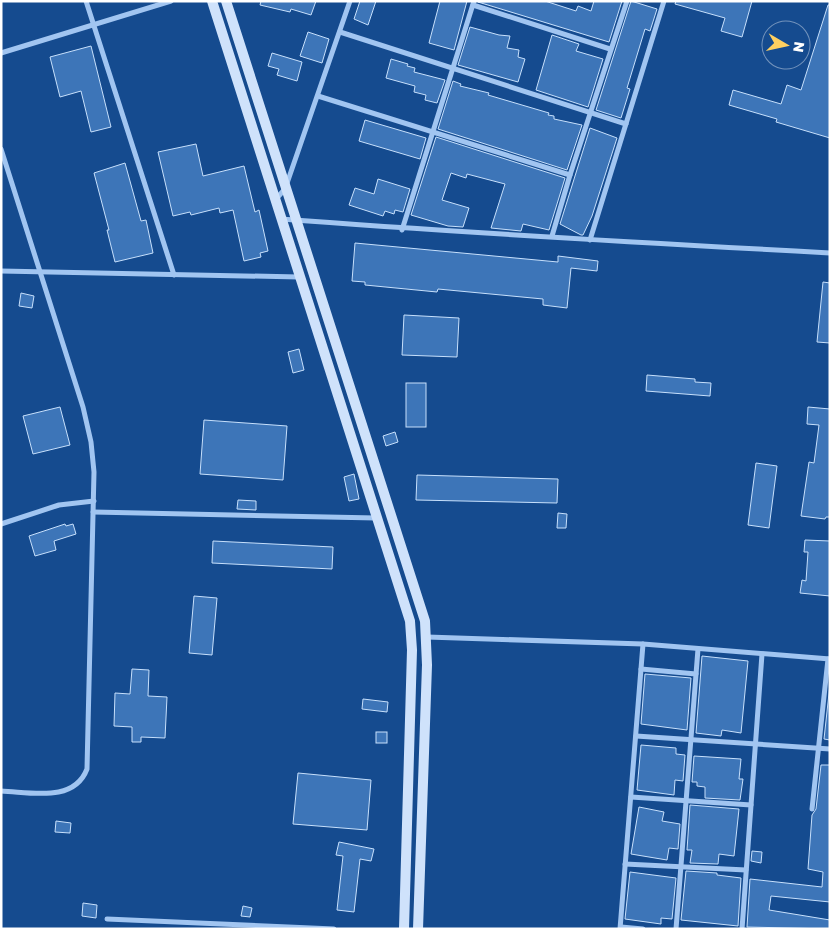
<svg xmlns="http://www.w3.org/2000/svg" width="831" height="930" viewBox="0 0 831 930" font-family="'Golos Text',sans-serif">
<style>
.building{fill:#3d75b8;stroke:#c7e0fc}
.lines{fill:none;stroke-linecap:round;stroke-linejoin:round}
.minor{stroke:#a1c5f1;stroke-width:5}
.secondary{stroke:#cfe2fb;stroke-width:10}
</style>
<rect width="100%" height="100%" fill="#154b8f"/>
<!-- building -->
<g class="building">
<polygon points="261,1 316,1 311,15 291,9 290,12 260,5"/>
<polygon points="360,1 376,1 368,25 354,19"/>
<polygon points="440,1 467,1 454,50 429,43"/>
<polygon points="545,1 576,11 578,6 591,11 594,1 622,1 609,42 478,2"/>
<polygon points="631,1 657,9 650,31 645,29 627,88 630,89 621,118 596,110"/>
<polygon points="676,1 752,1 742,37 721,31 725,18 675,4"/>
<polygon points="828,5 830,5 830,138 776,122 777,119 729,105 733,90 781,104 787,85 801,90"/>
<polygon points="470,27 499,35 510,36 507,48 519,50 518,57 525,59 518,82 458,65"/>
<polygon points="308,32 329,39 322,63 300,56"/>
<polygon points="552,35 579,44 576,51 603,59 588,107 536,90"/>
<polygon points="91,46 111,127 91,132 81,91 60,97 50,57"/>
<polygon points="272,53 302,62 297,81 277,75 279,69 268,66"/>
<polygon points="391,59 408,64 407,66 415,68 414,72 445,80 437,103 425,100 426,95 414,92 415,86 386,78"/>
<polygon points="453,81 461,84 460,86 489,93 488,95 549,113 548,115 554,116 554,119 582,125 567,170 438,129"/>
<polygon points="365,120 426,138 420,159 359,141"/>
<polygon points="590,128 617,138 592,216 583,235 581,235 560,224"/>
<polygon points="436,137 565,178 549,230 523,224 521,231 491,228 505,184 467,174 466,178 451,173 442,200 469,208 463,227 448,226 411,215"/>
<polygon points="196,144 203,176 244,166 255,212 259,210 268,251 260,253 261,257 244,261 233,210 220,213 219,208 191,215 190,212 173,216 158,152"/>
<polygon points="125,163 141,221 146,220 153,253 115,262 107,230 109,230 94,173"/>
<polygon points="378,179 410,189 403,212 395,210 394,214 385,211 383,216 349,205 355,188 374,194"/>
<polygon points="355,243 558,262 558,256 598,261 597,271 571,268 567,308 543,305 543,299 438,289 437,292 365,285 365,282 352,281"/>
<polygon points="823,282 830,283 830,343 817,342"/>
<polygon points="21,293 34,296 32,308 19,306"/>
<polygon points="404,315 459,318 457,357 402,355"/>
<polygon points="299,349 304,370 293,373 288,352"/>
<polygon points="647,375 695,379 695,382 711,383 710,396 646,391"/>
<rect x="406" y="383" width="20" height="44"/>
<polygon points="60,407 70,445 33,454 23,416"/>
<polygon points="808,407 830,409 830,517 826,517 825,519 801,516 809,462 814,463 819,425 807,424"/>
<polygon points="204,420 287,426 283,480 200,474"/>
<polygon points="395,432 398,442 386,446 383,436"/>
<polygon points="756,463 777,466 769,528 748,525"/>
<polygon points="354,474 359,499 349,501 344,477"/>
<polygon points="417,475 558,479 557,503 416,500"/>
<polygon points="238,500 256,501 256,510 237,509"/>
<polygon points="558,513 567,514 566,528 557,528"/>
<polygon points="65,524 66,526 73,524 76,534 54,541 56,550 35,556 29,536"/>
<polygon points="805,540 830,541 830,596 800,593 802,580 806,581 808,552 804,552"/>
<polygon points="213,541 333,547 332,569 212,563"/>
<polygon points="194,596 217,598 212,655 189,653"/>
<polygon points="702,656 748,661 741,733 722,730 721,736 696,733"/>
<polygon points="132,669 149,670 148,696 167,697 165,738 141,737 141,742 132,742 132,727 114,726 115,693 130,694"/>
<polygon points="645,674 691,678 687,730 641,724"/>
<polygon points="830,684 830,740 824,739"/>
<polygon points="363,699 388,702 387,712 362,709"/>
<rect x="376" y="732" width="11" height="11"/>
<polygon points="641,745 676,748 676,754 685,755 683,781 675,780 674,795 637,790"/>
<polygon points="694,756 741,759 739,779 743,779 740,800 705,798 705,787 697,786 697,782 692,782"/>
<polygon points="821,765 830,765 830,902 771,896 769,910 830,920 830,929 747,927 750,879 822,887 823,872 808,869 812,815 816,809"/>
<polygon points="298,773 371,780 367,830 293,824"/>
<polygon points="690,805 739,809 734,856 719,854 718,864 690,863 692,850 687,850"/>
<polygon points="639,807 664,812 662,821 680,824 678,849 669,848 667,860 631,854"/>
<polygon points="56,821 71,823 70,833 55,832"/>
<polygon points="339,842 374,849 371,861 360,859 354,912 337,910 343,856 336,855"/>
<polygon points="752,851 762,852 761,863 751,861"/>
<polygon points="686,871 717,873 717,875 741,878 738,926 681,920"/>
<polygon points="630,872 676,878 672,919 661,918 661,924 625,919"/>
<polygon points="83,903 97,905 96,918 82,916"/>
<polygon points="243,906 252,908 250,917 241,916"/>
</g>
<g class="lines">
<!-- minor -->
<g class="minor">
<polyline points="86,1 174,275"/>
<polyline points="473,5 610,49"/>
<polyline points="340,32 626,124"/>
<polyline points="1,53 171,1"/>
<polyline points="318,96 570,175"/>
<path d="M1 149 83 407 91 442 94 472 87 769C74 803 31 792 1 791"/>
<polyline points="275,200 285,189 350,1"/>
<path d="M281 219C464 233 647 243 830 253"/>
<polyline points="402,230 474,1"/>
<polyline points="552,236 570,175 627,1"/>
<polyline points="590,240 664,1"/>
<polyline points="1,271 299,277"/>
<polyline points="93,512 376,518"/>
<polyline points="1,524 59,505 94,501"/>
<polyline points="427,637 643,644 830,659"/>
<polyline points="641,669 696,674"/>
<polyline points="636,736 830,749"/>
<polyline points="631,797 751,805"/>
<polyline points="812,809 828,659"/>
<polyline points="625,864 746,870"/>
<polyline points="107,919 334,929"/>
<polyline points="621,927 643,929"/>
<polyline points="620,929 643,644"/>
<polyline points="676,929 698,649"/>
<polyline points="742,929 762,654"/>
</g>
<!-- secondary -->
<g class="secondary">
<polyline points="212,1 410,621 412,650 404,929"/>
<polyline points="226,1 425,621 427,665 418,929"/>
</g>
</g>
<!-- border -->
<rect width="831" height="930" fill="none" stroke="#ffffff" stroke-width="5"/>
<!-- north arrow -->
<g transform="translate(786 45) rotate(99)"><circle r="24" fill="#154b8f" stroke="#7393bc"/>
<path d="M0-4L9 19L0 12L-9 19Z" fill="#ffd060"/>
<text y="-8" font-size="14" font-weight="bold" text-anchor="middle" fill="#ffffff">N</text>
</g>
</svg>
